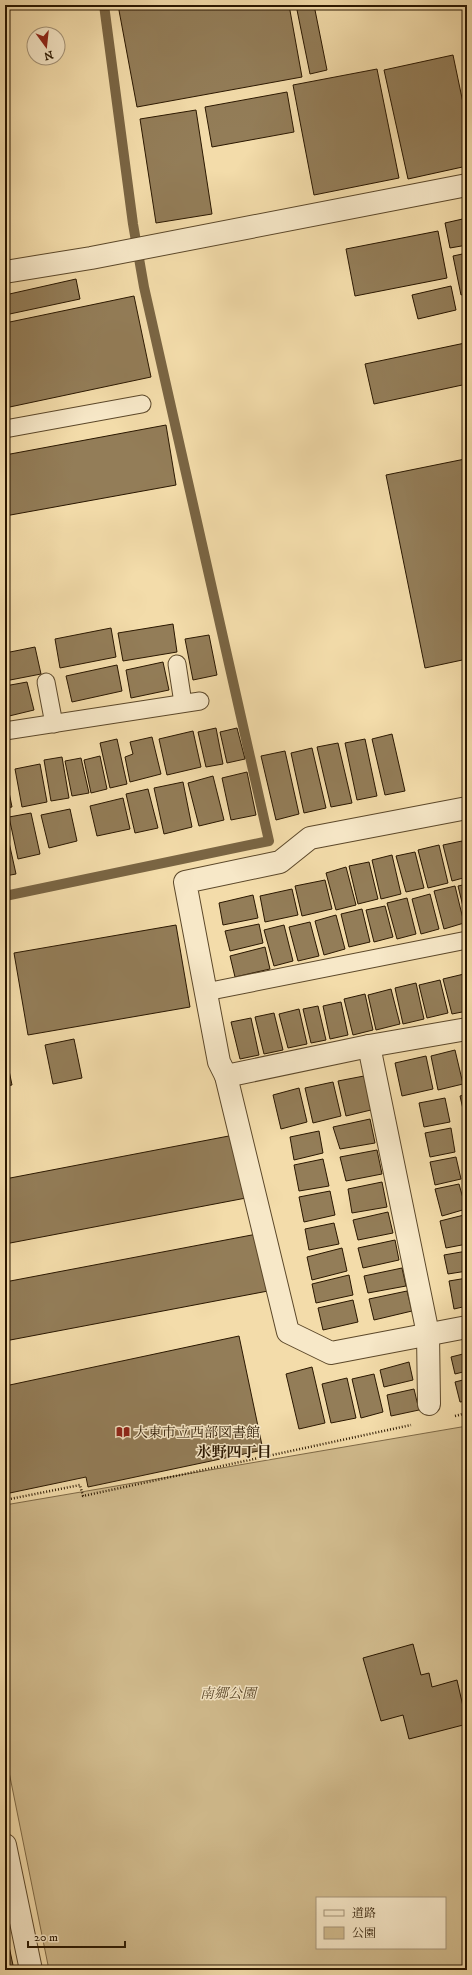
<svg xmlns="http://www.w3.org/2000/svg" width="472" height="1975" viewBox="0 0 472 1975" font-family="'IM FELL DW Pica','Noto Serif JP',serif">
<style>
.green{fill:#d1bb8d;stroke:#7e6946;fill-rule:evenodd}
.lines{fill:none;stroke-linecap:round;stroke-linejoin:round}
.stream{stroke:#7a6543;stroke-width:10}
.building{fill:#937d58;stroke:#2a1700}
.service-casing{stroke:#5c482a;stroke-width:19}
.minor-casing{stroke:#5c482a;stroke-width:24}
.tertiary-casing{stroke:#5c482a;stroke-width:24}
.path{stroke:#2a1700;stroke-width:2.5;stroke-dasharray:1 2;stroke-linecap:butt}
.service{stroke:#f7e8c8;stroke-width:17}
.minor{stroke:#f7e8c8;stroke-width:22}
.tertiary{stroke:#f7e8c8;stroke-width:22}
.labels{text-anchor:middle;stroke-width:3;stroke-linejoin:round;paint-order:stroke}
.poi-label{font-size:14px;fill:#2a1700;stroke:#f7e8c8;text-anchor:start}
.park-label{font-size:14px;font-style:italic;fill:#5c482a;stroke:#f7e8c8}
.neighbourhood-label{font-size:15px;font-weight:bold;fill:#2a1700;stroke:#f7e8c8}
</style>
<rect width="100%" height="100%" fill="#f3dcaa"/>
<filter id="stains"><feTurbulence type="fractalNoise" baseFrequency=".005" numOctaves="4"/><feColorMatrix values="0 0 0 0 .2 0 0 0 0 .09 0 0 0 0 .02 0 0 0 .5 -.17"/></filter>
<radialGradient id="worn" r=".72"><stop offset=".6" stop-color="#630" stop-opacity="0"/><stop offset="1" stop-color="#630" stop-opacity=".3"/></radialGradient>
<!-- green -->
<path class="green" d="M467 1426V1970H49L5 1752V1505ZM317 1898H445V1948H317Z"/>
<g class="lines">
<!-- stream -->
<polyline class="stream" points="5,896 269,841 144,287 133,224 104,5"/>
</g>
<!-- building -->
<g class="building">
<polygon points="118,5 289,5 302,77 137,107"/>
<polygon points="296,5 314,5 327,70 310,74"/>
<polygon points="453,55 467,122 467,166 408,179 384,70"/>
<polygon points="377,69 399,178 314,195 293,85"/>
<polygon points="287,92 294,132 212,147 205,107"/>
<polygon points="196,110 212,214 156,223 140,119"/>
<polygon points="467,218 467,245 450,248 445,223"/>
<polygon points="438,231 447,278 355,296 346,249"/>
<polygon points="467,253 467,293 461,295 453,256"/>
<polygon points="76,279 80,299 5,315 5,295"/>
<polygon points="451,286 456,310 418,319 412,295"/>
<polygon points="134,296 151,377 5,408 5,323"/>
<polygon points="465,343 467,351 467,384 374,404 365,364"/>
<polygon points="166,425 176,485 5,516 5,455"/>
<polygon points="465,459 467,469 467,659 425,668 386,475"/>
<polygon points="173,624 177,652 123,661 118,633"/>
<polygon points="111,628 116,657 60,668 55,639"/>
<polygon points="209,635 217,675 193,680 185,639"/>
<polygon points="35,647 41,674 5,681 5,653"/>
<polygon points="163,662 169,690 131,698 126,670"/>
<polygon points="117,665 122,691 72,702 66,676"/>
<polygon points="27,682 34,710 5,717 5,686"/>
<polygon points="216,728 223,764 206,767 198,732"/>
<polygon points="237,728 245,759 227,763 220,732"/>
<polygon points="193,731 201,767 167,775 159,739"/>
<polygon points="392,734 405,791 385,795 372,739"/>
<polygon points="152,737 161,774 130,782 125,757 133,754 130,742"/>
<polygon points="117,739 127,784 110,788 100,743"/>
<polygon points="365,739 377,796 357,800 345,743"/>
<polygon points="338,743 352,803 331,807 317,747"/>
<polygon points="312,748 326,808 304,813 291,753"/>
<polygon points="285,751 299,814 276,820 261,756"/>
<polygon points="100,756 107,789 91,793 84,760"/>
<polygon points="62,757 69,798 51,801 44,760"/>
<polygon points="81,758 89,793 72,796 65,761"/>
<polygon points="40,764 47,802 22,807 15,769"/>
<polygon points="5,772 12,807 5,808"/>
<polygon points="247,772 256,815 231,820 222,778"/>
<polygon points="213,776 224,820 199,826 188,783"/>
<polygon points="183,782 192,827 164,834 154,788"/>
<polygon points="148,789 158,828 135,833 126,794"/>
<polygon points="123,798 130,829 97,836 90,806"/>
<polygon points="70,809 77,841 49,848 41,815"/>
<polygon points="31,813 40,854 18,859 9,817"/>
<polygon points="5,824 16,874 5,876"/>
<polygon points="462,841 467,866 467,877 452,881 443,845"/>
<polygon points="439,845 448,883 428,888 418,850"/>
<polygon points="415,852 424,888 406,892 396,856"/>
<polygon points="392,855 401,894 381,899 372,860"/>
<polygon points="369,862 378,899 358,904 349,866"/>
<polygon points="346,867 356,905 336,910 326,873"/>
<polygon points="325,880 332,909 302,916 295,886"/>
<polygon points="467,884 467,923 458,886"/>
<polygon points="455,886 464,923 444,929 434,891"/>
<polygon points="292,889 298,915 265,922 260,896"/>
<polygon points="430,894 439,929 421,934 412,899"/>
<polygon points="253,895 258,918 223,925 219,903"/>
<polygon points="407,898 416,934 397,939 387,903"/>
<polygon points="385,906 393,937 374,942 366,910"/>
<polygon points="362,909 370,942 349,947 341,914"/>
<polygon points="336,915 345,949 324,955 315,921"/>
<polygon points="310,922 319,956 298,961 289,927"/>
<polygon points="259,924 263,943 230,951 225,931"/>
<polygon points="176,925 190,1007 28,1035 14,953"/>
<polygon points="284,925 293,961 274,966 264,930"/>
<polygon points="265,947 270,969 235,977 230,956"/>
<polygon points="464,974 467,988 467,1011 452,1014 443,979"/>
<polygon points="440,980 448,1013 427,1018 419,985"/>
<polygon points="416,983 424,1019 403,1024 395,988"/>
<polygon points="391,989 400,1024 376,1030 368,995"/>
<polygon points="365,994 373,1030 353,1035 344,999"/>
<polygon points="341,1002 348,1035 330,1039 323,1006"/>
<polygon points="318,1006 326,1040 311,1043 303,1009"/>
<polygon points="299,1009 307,1044 288,1048 279,1014"/>
<polygon points="274,1013 283,1050 264,1054 255,1017"/>
<polygon points="251,1018 259,1055 240,1059 231,1022"/>
<polygon points="74,1039 82,1078 53,1084 45,1045"/>
<polygon points="467,1049 467,1070 463,1050"/>
<polygon points="455,1050 463,1084 438,1090 431,1056"/>
<polygon points="5,1051 12,1085 5,1086"/>
<polygon points="426,1056 433,1089 402,1096 395,1063"/>
<polygon points="364,1076 371,1110 346,1116 338,1081"/>
<polygon points="333,1082 341,1116 313,1123 305,1088"/>
<polygon points="299,1088 307,1122 281,1129 273,1095"/>
<polygon points="467,1094 467,1117 465,1118 460,1096"/>
<polygon points="445,1098 450,1122 424,1127 419,1103"/>
<polygon points="370,1119 375,1143 340,1149 333,1127"/>
<polygon points="451,1128 455,1152 430,1157 425,1133"/>
<polygon points="319,1131 323,1153 294,1160 290,1137"/>
<polygon points="234,1135 246,1198 5,1244 5,1179"/>
<polygon points="377,1150 382,1174 346,1181 340,1157"/>
<polygon points="456,1157 461,1179 435,1185 430,1162"/>
<polygon points="323,1159 329,1186 299,1191 294,1165"/>
<polygon points="382,1182 387,1207 352,1213 348,1189"/>
<polygon points="459,1184 466,1209 442,1216 435,1189"/>
<polygon points="330,1191 335,1215 304,1222 299,1197"/>
<polygon points="388,1212 393,1233 358,1240 353,1220"/>
<polygon points="464,1215 467,1229 467,1244 446,1248 440,1221"/>
<polygon points="334,1223 339,1244 309,1250 305,1229"/>
<polygon points="257,1234 268,1291 5,1341 5,1282"/>
<polygon points="395,1240 399,1260 363,1268 358,1248"/>
<polygon points="342,1248 347,1271 312,1280 307,1257"/>
<polygon points="467,1251 467,1271 448,1274 444,1255"/>
<polygon points="402,1268 406,1286 368,1293 364,1276"/>
<polygon points="349,1275 353,1295 316,1303 312,1284"/>
<polygon points="467,1278 467,1306 454,1309 449,1281"/>
<polygon points="407,1291 412,1311 374,1320 369,1299"/>
<polygon points="353,1300 358,1322 323,1330 318,1308"/>
<polygon points="239,1336 263,1450 88,1487 86,1477 5,1494 5,1386"/>
<polygon points="467,1353 467,1371 455,1374 451,1357"/>
<polygon points="409,1362 413,1380 384,1387 380,1370"/>
<polygon points="312,1367 325,1423 299,1429 286,1374"/>
<polygon points="374,1374 383,1412 361,1418 352,1379"/>
<polygon points="347,1378 356,1418 331,1423 322,1384"/>
<polygon points="467,1379 467,1401 460,1402 455,1382"/>
<polygon points="414,1389 419,1410 391,1416 387,1395"/>
<polygon points="413,1644 421,1675 429,1673 432,1687 457,1680 467,1724 409,1739 403,1715 381,1721 363,1658"/>
<polygon points="5,1927 14,1970 5,1970"/>
</g>
<g class="lines">
<!-- service casing -->
<g class="service-casing">
<g id="service">
<polyline points="5,429 142,404"/>
<polyline points="177,664 183,703"/>
<polyline points="46,682 54,724"/>
<polyline points="5,731 200,701"/>
<polyline points="206,992 467,940"/>
</g>
</g>
<!-- minor casing -->
<g class="minor-casing">
<g id="minor">
<polyline points="467,808 310,838 280,862 185,882 219,1062 226,1076 288,1332 331,1353 467,1327"/>
<polyline points="369,1046 428,1334 429,1404"/>
<polyline points="226,1076 369,1046 467,1029"/>
<polyline points="5,1845 31,1970"/>
</g>
</g>
<!-- tertiary casing -->
<g class="tertiary-casing">
<polyline id="tertiary" points="5,272 91,258 467,185"/>
</g>
<!-- path -->
<g class="path">
<polyline points="455,1416 467,1413"/>
<polyline points="5,1500 80,1485 83,1496 411,1425"/>
</g>
<!-- service -->
<use href="#service" class="service"/>
<!-- minor -->
<use href="#minor" class="minor"/>
<!-- tertiary -->
<use href="#tertiary" class="tertiary"/>
</g>
<!-- icons -->
<defs>
<g id="library-bare" transform="scale(1.08)"><path d="M-6-4Q-3-5.5-.7-3.5V5Q-3 3-6 4ZM6-4Q3-5.5 .7-3.5V5Q3 3 6 4Z" fill="#8f2418" stroke="#f7e8c8" stroke-width="2.5" paint-order="stroke"/></g>
</defs>
<g fill-rule="evenodd">
<use href="#library-bare" x="123" y="1432"/>
</g>
<g class="labels">
<!-- poi labels -->
<g class="poi-label">
<text x="134" y="1437">大東市立西部図書館</text>
</g>
<!-- park labels -->
<g class="park-label">
<text x="228" y="1698">南郷公園</text>
</g>
<!-- neighbourhood labels -->
<g class="neighbourhood-label">
<text x="234" y="1457">氷野四丁目</text>
</g>
</g>
<!-- margin -->
<rect width="472" height="1975" fill="none" stroke="#f3dcaa" stroke-width="20"/>
<rect x="6" y="6" width="460" height="1963" fill="none" stroke="#2a1700" stroke-width="2"/>
<rect x="10" y="10" width="452" height="1955" fill="none" stroke="#2a1700"/>
<!-- legend -->
<rect x="316" y="1897" width="130" height="52" fill="#f7e8c8" stroke="#a59478"/>
<rect x="324" y="1910" width="20" height="6" fill="#f7e8c8" stroke="#a59478"/>
<text x="352" y="1917" font-size="12" fill="#2a1700">道路</text>
<rect x="324" y="1927" width="20" height="12" fill="#d1bb8d" stroke="#a59478"/>
<text x="352" y="1937" font-size="12" fill="#2a1700">公園</text>
<!-- north arrow -->
<g transform="translate(46 46) rotate(165)"><circle r="19" fill="#f7e8c8" stroke="#a59478"/>
<path d="M0-3L7 15L0 10L-7 15Z" fill="#8f2418"/>
<text y="-6" font-size="11" font-weight="bold" text-anchor="middle" fill="#2a1700">N</text>
</g>
<!-- scale -->
<path d="M28 1941v6h97v-6" fill="none" stroke="#2a1700" stroke-width="2"/>
<text x="34" y="1941" font-size="12" fill="#2a1700" stroke="#f7e8c8" stroke-width="3" paint-order="stroke">20 m</text>
<rect width="100%" height="100%" filter="url(#stains)"/>
<rect width="100%" height="100%" fill="url(#worn)"/>
</svg>
